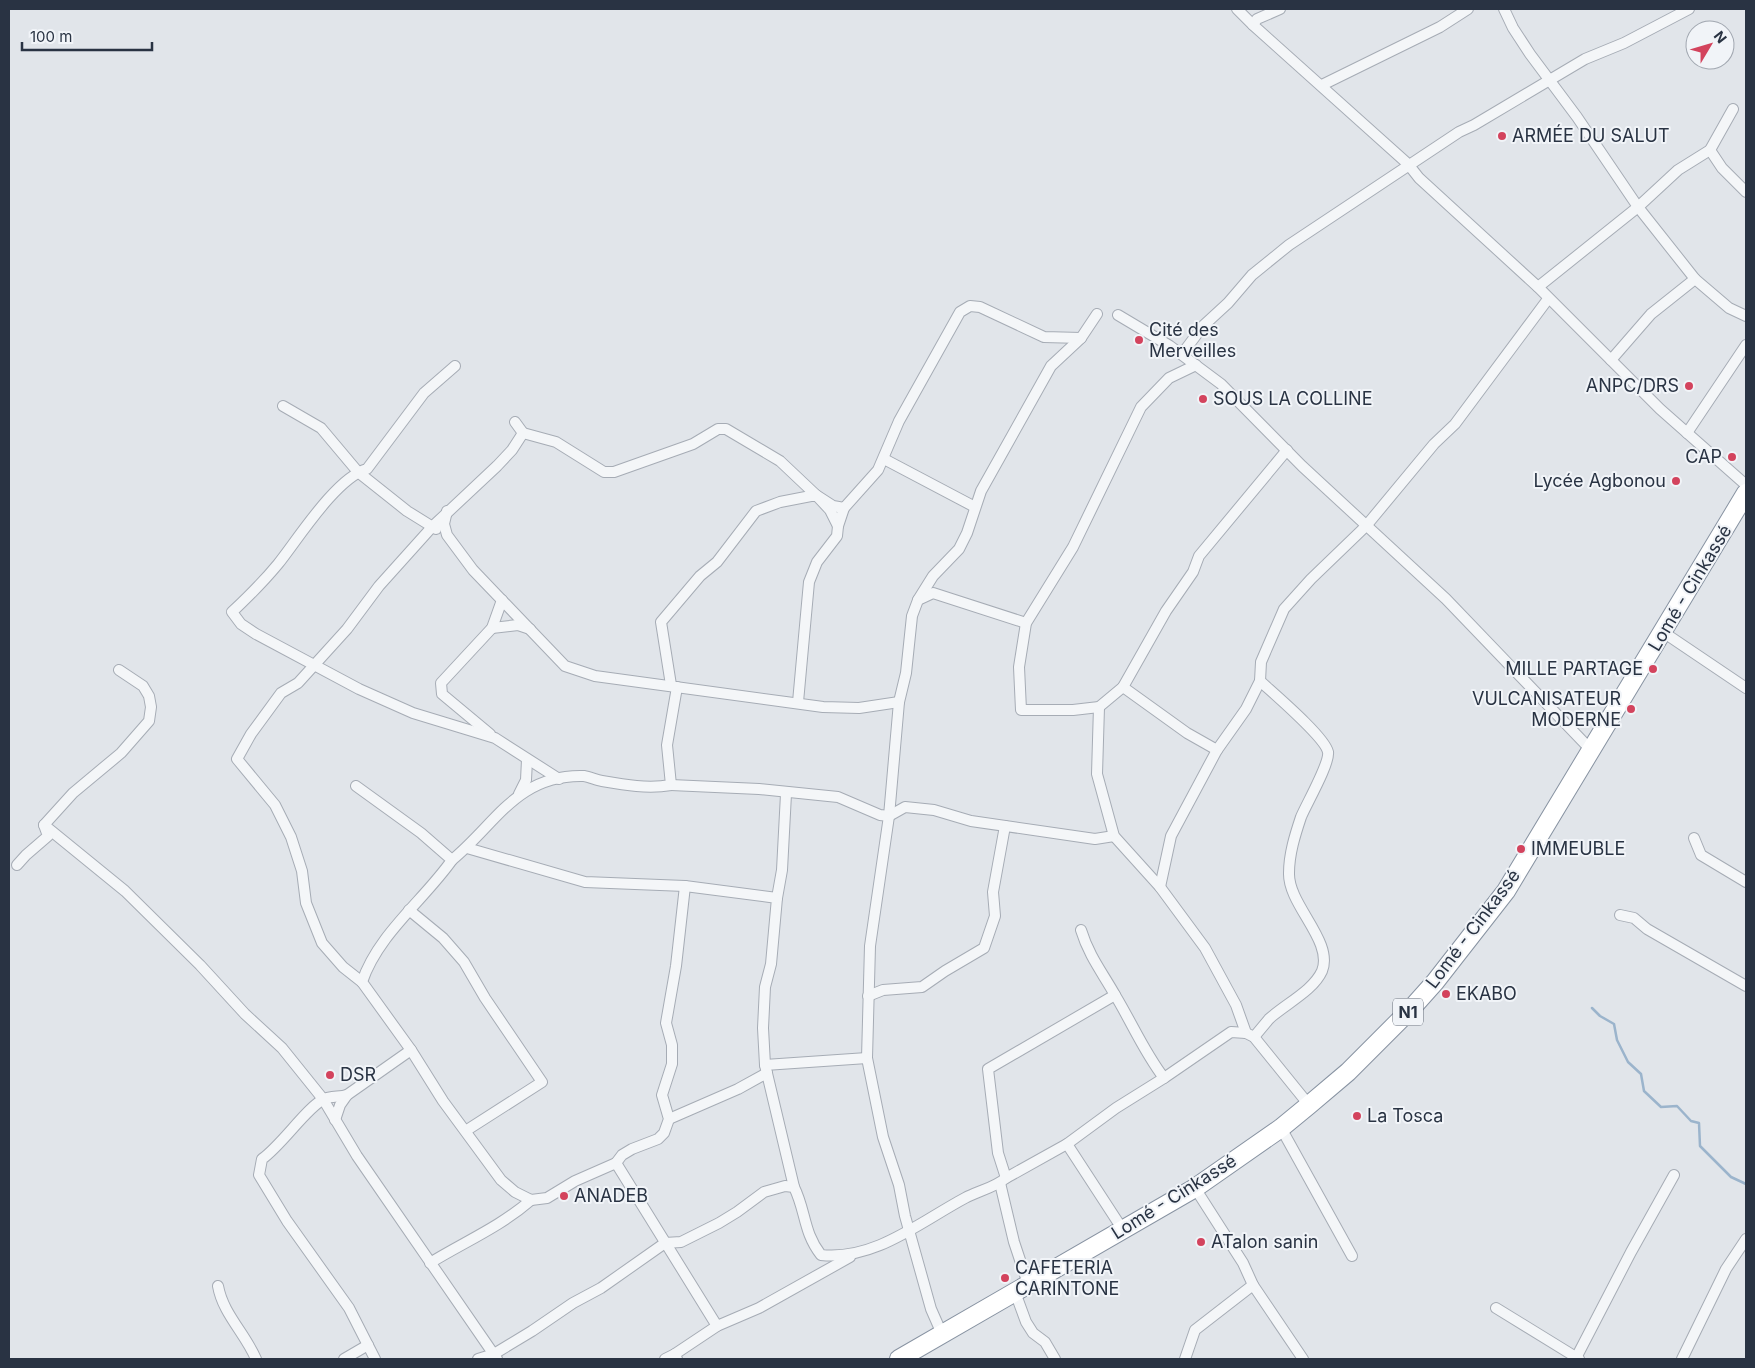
<svg xmlns="http://www.w3.org/2000/svg" width="1755" height="1368" viewBox="0 0 1755 1368" font-family="Inter,sans-serif">
<style>
.lines{fill:none;stroke-linecap:round;stroke-linejoin:round}
.stream{stroke:#9bb4cc;stroke-width:2.5}
.minor-casing{stroke:#a6acb5;stroke-width:12}
.trunk-casing{stroke:#8893a2;stroke-width:20}
.minor{stroke:#f4f6f8;stroke-width:10}
.trunk{stroke:#fff;stroke-width:18}
.poi-dot{fill:#d3435d;stroke:#f1f4f8;stroke-width:2}
.labels{text-anchor:middle;stroke-width:4;stroke-linejoin:round;paint-order:stroke}
.shield{fill:#f1f4f8;stroke:#656d79;stroke-width:1}
.shield-label{font-size:16px;font-weight:bold;fill:#293343}
.poi-label{font-size:18px;fill:#293343;stroke:#f1f4f8;text-anchor:start}
.street-label{font-size:18px;fill:#293343;stroke:#f1f4f8}
</style>
<rect width="100%" height="100%" fill="#e1e5ea"/>
<g class="lines">
<!-- stream -->
<polyline class="stream" points="1592,1008 1600,1016 1614,1024 1617,1040 1628,1062 1641,1074 1644,1091 1661,1107 1677,1106 1691,1121 1699,1123 1700,1146 1731,1177 1746,1184"/>
<!-- minor casing -->
<g class="minor-casing">
<g id="minor">
<polyline points="1237,9 1253,25"/>
<polyline points="1280,9 1257,19 1253,25 1408,164 1419,178 1538,287 1660,409 1746,485"/>
<polyline points="1504,9 1513,28 1530,54 1577,117 1638,207 1695,279"/>
<polyline points="1322,85 1440,27 1468,9"/>
<polyline points="1710,150 1722,168 1746,192"/>
<polyline points="1538,287 1638,207 1678,170 1710,150 1733,109"/>
<polyline points="1118,315 1170,346 1221,384 1302,466 1446,599 1592,751"/>
<polyline points="1182,354 1203,326 1228,303 1252,275 1289,245 1459,132 1474,125 1585,59 1624,43 1689,9"/>
<polyline points="1611,360 1651,314 1695,279 1729,308 1746,316"/>
<polyline points="1196,365 1169,378 1141,407 1073,547 1026,623 1019,667 1021,710 1073,710 1099,707 1123,687 1166,611 1193,572 1199,556 1287,450"/>
<path d="M455 366 424 393 367 469C336 478 298 539 278 564 264 581 248 597 232 612L241 624 256 634 359 689 413 713 495 738 559 779"/>
<polyline points="283,406 321,428 358,472 407,511 436,529"/>
<polyline points="523,433 556,442 604,472 614,472 693,444 718,429 726,429 780,461 816,495 833,506 844,508 878,470 899,421 960,312 970,306 980,307 1044,337 1081,338"/>
<polyline points="1687,433 1746,345"/>
<polyline points="884,459 975,507"/>
<polyline points="447,511 444,524 447,535 473,570 565,666 595,676 823,707 859,708 899,702"/>
<polyline points="918,600 933,576 959,549 967,533 981,491 1051,366 1081,338 1097,314"/>
<polyline points="492,628 518,625 530,629"/>
<polyline points="1663,632 1746,688"/>
<polyline points="119,670 143,686 149,696 151,707 149,721 121,753 73,793 44,825 125,891 200,965 245,1014 282,1048 323,1099 357,1156 497,1359"/>
<polyline points="671,685 661,622 700,576 717,562 756,511 780,502 816,495 830,510 838,526"/>
<polyline points="1123,687 1187,733 1217,750"/>
<polyline points="798,702 809,582 817,562 837,536 838,526 844,508"/>
<polyline points="1099,707 1097,774 1114,836 1160,887 1205,948 1236,1005 1246,1033 1254,1037 1309,1105"/>
<polyline points="490,734 442,694 441,683 492,628 502,600"/>
<polyline points="671,785 759,789 838,797 880,815 889,816 905,807 934,810 971,821 1095,839 1114,836"/>
<path d="M356 786 421 833 452 860C424 900 378 934 362 982L411 1050"/>
<polyline points="519,794 526,780 527,760"/>
<polyline points="1694,838 1701,855 1746,882"/>
<polyline points="467,848 585,882 685,886 777,898 771,964 765,987 763,1028 765,1065 794,1187"/>
<path d="M452 860C496 824 517 774 584 776 590 777 596 780 602 781 625 785 648 789 671 785L667 745 677 687"/>
<polyline points="17,865 26,855 48,836 44,825"/>
<polyline points="1160,887 1171,836 1217,750 1246,709 1260,681 1261,662 1284,609 1311,579 1366,526 1434,444 1455,424 1548,299"/>
<polyline points="777,898 782,870 786,794"/>
<polyline points="409,910 443,938 464,962 485,998 542,1082 467,1130"/>
<polyline points="1620,915 1634,918 1647,929 1746,986"/>
<path d="M1081 930C1089 956 1102 972 1115 995 1132 1023 1144 1052 1164 1078"/>
<polyline points="362,982 343,967 322,943 306,903 302,871 291,837 275,805 237,759 251,734 281,693 298,683 347,629 379,586 432,527 497,466 512,450 523,433 515,422"/>
<polyline points="868,996 883,990 922,987 945,971 984,948 995,916 993,892 1005,826"/>
<path d="M1254 1037C1259 1031 1264 1025 1269 1019 1285 1004 1313 991 1322 971 1334 941 1288 905 1289 873 1289 854 1295 835 1301 817 1307 803 1330 763 1328 752 1325 737 1273 693 1260 681"/>
<polyline points="765,1065 867,1058"/>
<path d="M347 1095C340 1097 330 1096 324 1099 307 1107 282 1145 262 1159L259 1175 287 1221 349 1308 375 1359"/>
<polyline points="669,1119 738,1089 767,1073"/>
<polyline points="335,1120 340,1105 347,1095 411,1050 443,1101 501,1180 515,1192 531,1200 547,1198 575,1181 616,1163 717,1326"/>
<polyline points="1281,1128 1352,1256"/>
<polyline points="1067,1144 1006,1178 998,1153 988,1069 1115,995"/>
<polyline points="616,1163 622,1155 632,1149 658,1139 664,1133 669,1119 662,1095 672,1064 672,1045 666,1023 676,966 685,886"/>
<polyline points="1000,1183 1014,1242 1028,1284"/>
<polyline points="1123,1230 1067,1144 1116,1108 1164,1078 1231,1032 1246,1033"/>
<path d="M430 1263C464 1242 500 1227 531 1200"/>
<polyline points="1253,1285 1303,1359"/>
<path d="M218 1286C223 1314 245 1333 256 1359"/>
<polyline points="1015,1292 1026,1322 1033,1333 1045,1342 1055,1359"/>
<polyline points="1496,1308 1579,1359"/>
<polyline points="942,1334 931,1309 905,1216 899,1185 883,1137 867,1058 870,946 889,816 899,702 906,673 912,616 918,600 933,593 1026,623"/>
<polyline points="1576,1358 1631,1252 1674,1175"/>
<polyline points="344,1359 368,1345"/>
<path d="M478 1359 494 1354 532 1331 573 1303 601 1288 665 1243 681 1242 719 1223 737 1212 764 1192 785 1186 794 1187C806 1211 803 1232 821 1255 874 1261 920 1222 965 1198 978 1191 994 1188 1006 1178"/>
<polyline points="665,1359 675,1354"/>
<polyline points="677,1359 675,1354 717,1326 759,1308 850,1257"/>
<polyline points="1185,1359 1195,1330 1253,1285 1243,1263 1195,1188"/>
<polyline points="1682,1359 1726,1269 1746,1239"/>
</g>
</g>
<!-- trunk casing -->
<g class="trunk-casing">
<polyline id="trunk" points="899,1359 1195,1188 1281,1128 1309,1105 1348,1072 1410,1010 1435,982 1506,891 1746,493"/>
</g>
<!-- minor -->
<use href="#minor" class="minor"/>
<!-- trunk -->
<use href="#trunk" class="trunk"/>
</g>
<!-- markers -->
<g class="poi-dot">
<circle cx="1502" cy="136" r="5"/>
<circle cx="1139" cy="340" r="5"/>
<circle cx="1689" cy="386" r="5"/>
<circle cx="1203" cy="399" r="5"/>
<circle cx="1732" cy="457" r="5"/>
<circle cx="1676" cy="481" r="5"/>
<circle cx="1653" cy="669" r="5"/>
<circle cx="1631" cy="709" r="5"/>
<circle cx="1521" cy="849" r="5"/>
<circle cx="1446" cy="994" r="5"/>
<circle cx="330" cy="1075" r="5"/>
<circle cx="1357" cy="1116" r="5"/>
<circle cx="564" cy="1196" r="5"/>
<circle cx="1201" cy="1242" r="5"/>
<circle cx="1005" cy="1278" r="5"/>
</g>
<g class="labels">
<!-- shield labels -->
<rect class="shield" x="1393" y="998.5" width="30" height="27" rx="4"/>
<g class="shield-label">
<text x="1408" y="1018">N1</text>
</g>
<!-- poi labels -->
<g class="poi-label">
<text x="1512" y="142">ARMÉE DU SALUT</text>
<text x="1149" y="336">Cité des<tspan x="1149" dy="21">Merveilles</tspan></text>
<text x="1679" y="392" text-anchor="end">ANPC/DRS</text>
<text x="1213" y="405">SOUS LA COLLINE</text>
<text x="1722" y="463" text-anchor="end">CAP</text>
<text x="1666" y="487" text-anchor="end">Lycée Agbonou</text>
<text x="1643" y="675" text-anchor="end">MILLE PARTAGE</text>
<text x="1621" y="705" text-anchor="end">VULCANISATEUR<tspan x="1621" dy="21">MODERNE</tspan></text>
<text x="1531" y="855">IMMEUBLE</text>
<text x="1456" y="1000">EKABO</text>
<text x="340" y="1081">DSR</text>
<text x="1367" y="1122">La Tosca</text>
<text x="574" y="1202">ANADEB</text>
<text x="1211" y="1248">ATalon sanin</text>
<text x="1015" y="1274">CAFETERIA<tspan x="1015" dy="21">CARINTONE</tspan></text>
</g>
<!-- street labels -->
<g class="street-label">
<text transform="translate(1690 588) rotate(-59)" y="6">Lomé - Cinkassé</text>
<text transform="translate(1473 929) rotate(-53)" y="6">Lomé - Cinkassé</text>
<text transform="translate(1174 1197) rotate(-32)" y="6">Lomé - Cinkassé</text>
</g>
</g>
<!-- border -->
<rect width="1755" height="1368" fill="none" stroke="#293343" stroke-width="20"/>
<!-- north arrow -->
<g transform="translate(1710 45) rotate(52)"><circle r="24" fill="#f1f4f8" stroke="#a1a7b0"/>
<path d="M0-4L9 19L0 12L-9 19Z" fill="#d3435d"/>
<text y="-8" font-size="14" font-weight="bold" text-anchor="middle" fill="#293343">N</text>
</g>
<!-- scale -->
<path d="M22 42v8h130v-8" fill="none" stroke="#293343" stroke-width="2.5"/>
<text x="30" y="42" font-size="15" fill="#293343" stroke="#f1f4f8" stroke-width="4" paint-order="stroke">100 m</text>
</svg>
